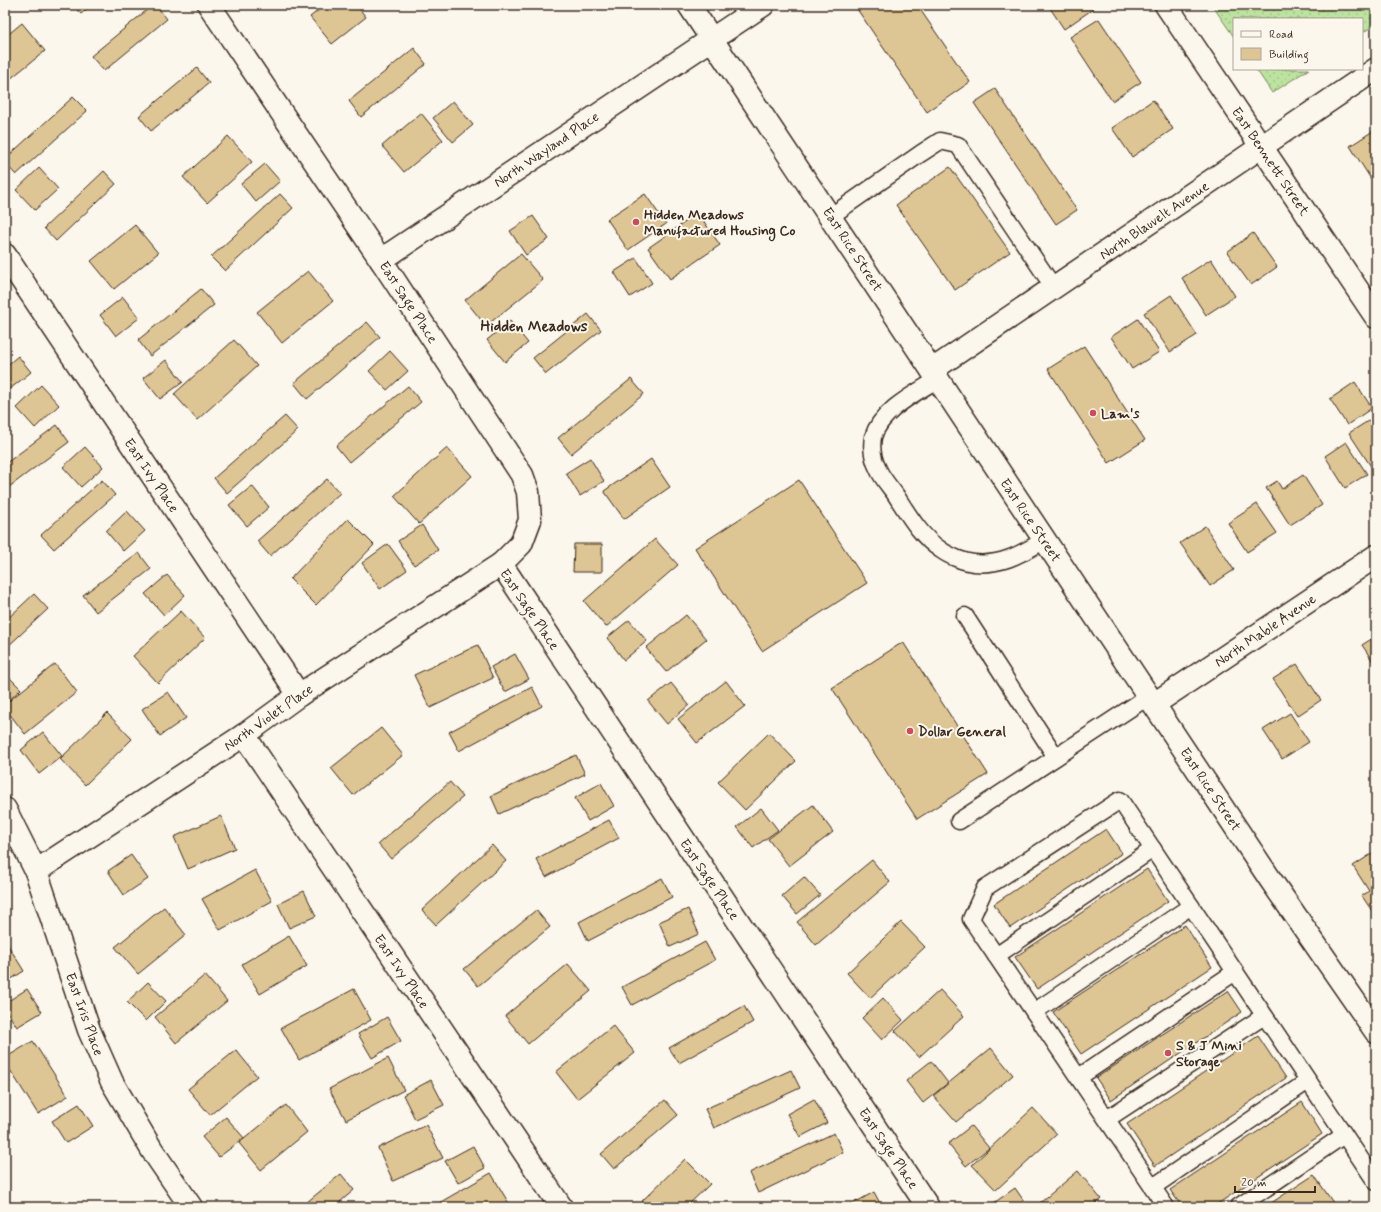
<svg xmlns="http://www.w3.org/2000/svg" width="1381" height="1212" viewBox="0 0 1381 1212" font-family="Mynerve,sans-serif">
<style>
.grass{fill:url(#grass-dots);stroke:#7c865e}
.building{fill:#dec594;stroke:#3b2a1e}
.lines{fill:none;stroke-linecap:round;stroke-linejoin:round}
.service-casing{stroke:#3b2a1e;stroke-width:19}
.minor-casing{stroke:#3b2a1e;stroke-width:25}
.secondary-casing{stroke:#3b2a1e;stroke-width:25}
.service{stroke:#fbf7ec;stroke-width:16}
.minor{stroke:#fbf7ec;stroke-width:22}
.secondary{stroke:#fbf7ec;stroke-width:22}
.poi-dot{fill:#d1495b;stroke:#fbf7ec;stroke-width:1.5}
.labels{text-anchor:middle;stroke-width:4;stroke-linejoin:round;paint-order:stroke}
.street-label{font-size:14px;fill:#3b2a1e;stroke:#fbf7ec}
.poi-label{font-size:14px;font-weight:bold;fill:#3b2a1e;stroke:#fbf7ec;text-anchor:start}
.neighbourhood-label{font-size:15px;font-weight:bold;fill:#3b2a1e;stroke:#fbf7ec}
</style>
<defs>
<pattern id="grass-dots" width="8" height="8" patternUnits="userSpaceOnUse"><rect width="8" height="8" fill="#bce39f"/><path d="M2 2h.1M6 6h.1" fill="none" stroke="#a2c388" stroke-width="1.8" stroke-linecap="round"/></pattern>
</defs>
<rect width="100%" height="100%" fill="#fbf7ec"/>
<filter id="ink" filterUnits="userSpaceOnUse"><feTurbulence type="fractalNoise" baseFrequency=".025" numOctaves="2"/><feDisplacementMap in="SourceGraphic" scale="8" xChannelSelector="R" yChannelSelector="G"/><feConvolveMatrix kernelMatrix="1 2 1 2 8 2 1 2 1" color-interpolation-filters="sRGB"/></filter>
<g filter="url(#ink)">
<!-- grass -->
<g class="grass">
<polygon points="1212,5 1376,5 1376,24 1362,33 1362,19 1234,19 1234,37"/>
<polygon points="1256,69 1309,69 1272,93"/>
</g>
<!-- building -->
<g class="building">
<polygon points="72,5 91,5 81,14"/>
<polygon points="153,5 156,5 167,19 104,71 91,56"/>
<polygon points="325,5 356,5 366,17 332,44 310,17"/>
<polygon points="863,5 917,5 970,82 927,112 857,9"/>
<polygon points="1048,5 1090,5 1093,9 1064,29"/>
<polygon points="1099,19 1141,82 1112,101 1070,37"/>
<polygon points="22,23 45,51 5,83 5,37"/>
<polygon points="414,48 426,64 361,117 349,101"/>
<polygon points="197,68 209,83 151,131 139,116"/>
<polygon points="995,89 1077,210 1056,224 974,103"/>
<polygon points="73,97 87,111 16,175 5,163 5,159"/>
<polygon points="1153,100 1173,129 1132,157 1112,128"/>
<polygon points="453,101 473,125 453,142 433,118"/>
<polygon points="421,113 443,140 404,172 382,146"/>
<polygon points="1376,129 1376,187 1350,146"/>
<polygon points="228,136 252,162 207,203 183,177"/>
<polygon points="265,164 280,181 256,202 241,184"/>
<polygon points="950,167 1010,252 955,290 896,205"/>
<polygon points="39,168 58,189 35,210 16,190"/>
<polygon points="104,171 116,184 56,241 44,228"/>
<polygon points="280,194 293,208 225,271 211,257"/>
<polygon points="645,194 666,224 628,250 607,219"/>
<polygon points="698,213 720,245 670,279 648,248"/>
<polygon points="533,216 549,239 526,255 510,231"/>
<polygon points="135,225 158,253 114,289 91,261"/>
<polygon points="1253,233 1277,267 1251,285 1227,252"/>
<polygon points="521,254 543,280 486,326 465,300"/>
<polygon points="636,258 652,283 630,297 614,272"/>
<polygon points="1211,259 1235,296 1206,315 1182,278"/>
<polygon points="308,271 333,301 282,343 257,312"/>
<polygon points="201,289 214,305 150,356 138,340"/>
<polygon points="1171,295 1197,335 1170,352 1144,313"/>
<polygon points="123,297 139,318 116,336 100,315"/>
<polygon points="588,314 601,330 546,374 533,358"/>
<polygon points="1138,319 1159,352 1132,369 1111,337"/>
<polygon points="510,321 528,343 505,362 487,340"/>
<polygon points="367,322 380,337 307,399 294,383"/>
<polygon points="234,340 257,366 197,420 174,394"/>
<polygon points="1084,346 1145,440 1109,463 1048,369"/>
<polygon points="390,351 408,371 387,390 369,371"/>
<polygon points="18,356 31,372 5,393 5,367"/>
<polygon points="166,360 183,382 160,399 143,378"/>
<polygon points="631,379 644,394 571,454 558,438"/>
<polygon points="1355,382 1372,408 1347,425 1330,399"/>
<polygon points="41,385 59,405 35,428 17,408"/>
<polygon points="408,386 421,402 349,462 336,446"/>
<polygon points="285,416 298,430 227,493 214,478"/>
<polygon points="1376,416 1376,470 1374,471 1349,433"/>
<polygon points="57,425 69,442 5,490 5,464"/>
<polygon points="1346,442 1367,474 1345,488 1325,456"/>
<polygon points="85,447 103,467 81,487 63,467"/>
<polygon points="447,448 472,476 419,524 394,496"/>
<polygon points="590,458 604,481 580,496 566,473"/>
<polygon points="651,459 670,487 624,519 604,491"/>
<polygon points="1303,475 1322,505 1290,525 1266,488 1277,481 1282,489"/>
<polygon points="327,479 340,493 270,556 257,541"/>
<polygon points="102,480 115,495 54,549 41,535"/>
<polygon points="799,480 867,583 762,651 695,548"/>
<polygon points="252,486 269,507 247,526 229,505"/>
<polygon points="1257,504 1277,533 1247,552 1228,523"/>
<polygon points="127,511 145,531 123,551 106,531"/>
<polygon points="348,519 374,545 316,605 290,579"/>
<polygon points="422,525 438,550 414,565 398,541"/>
<polygon points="1205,526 1234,570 1210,586 1180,543"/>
<polygon points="655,539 678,565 606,627 584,601"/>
<polygon points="388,544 407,570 380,589 362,563"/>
<polygon points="574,544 602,544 602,572 573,572"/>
<polygon points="139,553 151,569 96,612 83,595"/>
<polygon points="167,575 185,595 164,615 145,594"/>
<polygon points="34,594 48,609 5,649 5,621"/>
<polygon points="181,611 205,638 158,683 133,656"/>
<polygon points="686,615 706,639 666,672 646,648"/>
<polygon points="629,620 647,641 624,660 607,638"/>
<polygon points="1376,636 1376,666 1362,645"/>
<polygon points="903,642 988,774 917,819 832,688"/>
<polygon points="478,645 493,678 430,708 414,675"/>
<polygon points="515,654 529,679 505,692 491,667"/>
<polygon points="55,664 77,692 25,734 5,708 5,704"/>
<polygon points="1297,664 1321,700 1297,716 1273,679"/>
<polygon points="5,673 21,689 5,704"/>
<polygon points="726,681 745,706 697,743 678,719"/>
<polygon points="671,683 689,705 667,724 648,701"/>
<polygon points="532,687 542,706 459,751 449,732"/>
<polygon points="168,692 186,718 160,736 142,709"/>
<polygon points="1376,712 1376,720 1372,714"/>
<polygon points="107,713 132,739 85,785 60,759"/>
<polygon points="1290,713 1309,742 1282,759 1263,730"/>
<polygon points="381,728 403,755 353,795 331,768"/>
<polygon points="43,732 62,756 39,774 21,750"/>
<polygon points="769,733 796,761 745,810 718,782"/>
<polygon points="576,755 585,774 499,814 491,796"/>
<polygon points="450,782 463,797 391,859 378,844"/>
<polygon points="601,783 614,806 588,821 575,798"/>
<polygon points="813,805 833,832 789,866 768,839"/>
<polygon points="761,808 778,830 753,848 737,827"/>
<polygon points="221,816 235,848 188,869 174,837"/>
<polygon points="609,820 619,838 546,877 536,859"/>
<polygon points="1106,829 1122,853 1010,928 994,904"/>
<polygon points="492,845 506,861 436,925 422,910"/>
<polygon points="1376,851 1376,917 1362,896 1369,891 1353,866"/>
<polygon points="131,855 148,879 124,895 108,871"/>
<polygon points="872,860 890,882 816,945 797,922"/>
<polygon points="1147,869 1168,901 1037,989 1015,957"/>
<polygon points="255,870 272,901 220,930 202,899"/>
<polygon points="804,877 820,895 797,914 782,896"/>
<polygon points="662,878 672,897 588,941 579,922"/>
<polygon points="304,891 316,916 289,928 278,904"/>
<polygon points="164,907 186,935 138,974 115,947"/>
<polygon points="688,909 699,934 670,947 659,922"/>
<polygon points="536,910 550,927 478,986 464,969"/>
<polygon points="901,922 925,947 870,998 847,973"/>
<polygon points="1185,925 1212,967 1081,1054 1053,1012"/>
<polygon points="289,936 307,966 260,994 242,964"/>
<polygon points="6,942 24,971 5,983 5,943"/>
<polygon points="705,942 715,960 632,1005 622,987"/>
<polygon points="568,964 591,991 528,1044 505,1016"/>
<polygon points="205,975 227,1001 176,1043 155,1017"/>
<polygon points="148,982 166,1001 146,1021 127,1002"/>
<polygon points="27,989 42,1012 17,1027 5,1009 5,1003"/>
<polygon points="354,989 371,1020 299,1060 281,1028"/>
<polygon points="940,990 964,1016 919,1057 895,1031"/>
<polygon points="1228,991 1242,1012 1111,1100 1096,1078"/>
<polygon points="883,998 903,1020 882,1040 862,1018"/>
<polygon points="744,1006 753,1022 679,1063 669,1048"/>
<polygon points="387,1017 401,1041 372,1058 358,1034"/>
<polygon points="613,1026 635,1053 577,1099 556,1072"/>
<polygon points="1258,1036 1286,1078 1155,1166 1127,1124"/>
<polygon points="33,1041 68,1096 38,1114 5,1062 5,1058"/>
<polygon points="991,1048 1013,1075 956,1122 933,1096"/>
<polygon points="236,1050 257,1076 210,1115 188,1089"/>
<polygon points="388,1058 404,1090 346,1120 329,1089"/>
<polygon points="931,1061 948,1083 923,1103 906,1081"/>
<polygon points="791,1070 800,1088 714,1128 705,1109"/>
<polygon points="431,1080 444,1105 415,1119 403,1095"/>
<polygon points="814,1099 827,1123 800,1137 787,1114"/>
<polygon points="665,1100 678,1115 614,1169 601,1154"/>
<polygon points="1302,1102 1322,1134 1213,1207 1182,1207 1170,1190"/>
<polygon points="79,1104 93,1126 66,1143 52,1121"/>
<polygon points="286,1105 307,1132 261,1170 239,1143"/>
<polygon points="1033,1108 1057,1134 996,1190 972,1165"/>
<polygon points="226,1117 244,1138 219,1157 202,1137"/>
<polygon points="426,1125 443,1158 393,1181 378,1148"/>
<polygon points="971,1126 989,1148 966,1166 948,1144"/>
<polygon points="834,1133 843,1152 758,1193 749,1173"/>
<polygon points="473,1146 485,1168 458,1183 445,1161"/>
<polygon points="685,1159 710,1184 686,1207 648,1207 642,1201"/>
<polygon points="1078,1171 1101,1199 1091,1207 1035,1207"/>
<polygon points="491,1173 511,1207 432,1207"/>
<polygon points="341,1174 354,1190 334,1207 301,1207"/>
<polygon points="1314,1175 1336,1207 1265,1207"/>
<polygon points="1015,1188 1028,1207 992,1207 991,1205"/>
<polygon points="874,1192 882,1207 847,1207"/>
</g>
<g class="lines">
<!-- service casing -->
<g class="service-casing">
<g id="service">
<polyline points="831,216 920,154 940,141 958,145 1054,288"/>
<path d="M938 379C916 393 881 410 873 437 871 448 873 459 878 469 882 478 889 486 895 494 908 514 921 537 941 550 949 556 964 562 974 563 1002 566 1022 553 1045 540"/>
<polyline points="965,616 1056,757"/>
<polyline points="959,821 1149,696"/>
<polyline points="996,956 1153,849"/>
<polyline points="1034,1012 1191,906"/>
<polyline points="1079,1077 1235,972"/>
<polyline points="1107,1119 1264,1016"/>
<polyline points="1153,1187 1308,1081"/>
<polyline points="1166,1207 971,919 985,888 1120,800 1376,1182"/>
<polyline points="1238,1207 1344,1135"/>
</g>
</g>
<!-- minor casing -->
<g class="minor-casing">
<g id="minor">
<polyline points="1166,5 1376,317"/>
<polyline points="5,255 299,695"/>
<polyline points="381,260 763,5"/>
<polyline points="932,370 1376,69"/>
<polyline points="501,564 928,1207"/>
<polyline points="1154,704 1376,556"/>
<polyline points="244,735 561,1207"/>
<polyline points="5,809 36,871 89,1030 112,1082 152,1150 191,1207"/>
<polyline points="36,871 244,735 299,695 501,564 521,544 530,520 528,492 522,475 381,260 209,5"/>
</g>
</g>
<!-- secondary casing -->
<g class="secondary-casing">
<polyline id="secondary" points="689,5 1270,879 1376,1032"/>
</g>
<!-- service -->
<use href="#service" class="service"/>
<!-- minor -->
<use href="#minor" class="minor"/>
<!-- secondary -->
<use href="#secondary" class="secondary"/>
</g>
</g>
<!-- markers -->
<g class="poi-dot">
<circle cx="636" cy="222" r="4"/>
<circle cx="1093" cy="413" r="4"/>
<circle cx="910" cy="731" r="4"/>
<circle cx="1168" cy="1053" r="4"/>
</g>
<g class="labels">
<!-- street labels -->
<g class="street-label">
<text transform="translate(546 149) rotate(-34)" y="5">North Wayland Place</text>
<text transform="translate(1271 161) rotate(56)" y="5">East Bennett Street</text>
<text transform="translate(1154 220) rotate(-34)" y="5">North Blauvelt Avenue</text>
<text transform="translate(853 249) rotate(57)" y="5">East Rice Street</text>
<text transform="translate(409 302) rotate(57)" y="5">East Sage Place</text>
<text transform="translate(152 475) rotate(56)" y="5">East Ivy Place</text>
<text transform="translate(1031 520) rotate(56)" y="5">East Rice Street</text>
<text transform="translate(530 609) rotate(56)" y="5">East Sage Place</text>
<text transform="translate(1265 630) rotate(-34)" y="5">North Mable Avenue</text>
<text transform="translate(268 717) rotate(-35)" y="5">North Violet Place</text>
<text transform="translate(1211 789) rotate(56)" y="5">East Rice Street</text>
<text transform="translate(710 879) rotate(56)" y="5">East Sage Place</text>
<text transform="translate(402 971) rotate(56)" y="5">East Ivy Place</text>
<text transform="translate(85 1014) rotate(70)" y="5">East Iris Place</text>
<text transform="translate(889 1148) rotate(56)" y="5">East Sage Place</text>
</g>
<!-- poi labels -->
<g class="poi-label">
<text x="644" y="219">Hidden Meadows<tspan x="644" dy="16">Manufactured Housing Co</tspan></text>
<text x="1101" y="418">Lam's</text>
<text x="918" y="736">Dollar General</text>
<text x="1176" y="1050">S &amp; J Mini<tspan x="1176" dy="16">Storage</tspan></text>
</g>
<!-- neighbourhood labels -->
<g class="neighbourhood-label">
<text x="534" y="331">Hidden Meadows</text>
</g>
</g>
<!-- margin -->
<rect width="1381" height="1212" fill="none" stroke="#fbf7ec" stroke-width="20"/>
<rect x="10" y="10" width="1361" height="1192" fill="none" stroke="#3b2a1e" stroke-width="1.5" filter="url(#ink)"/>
<!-- legend -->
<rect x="1233" y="18" width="130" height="52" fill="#fbf7ec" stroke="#aea59a"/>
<rect x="1241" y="31" width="20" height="6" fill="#fbf7ec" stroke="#aea59a"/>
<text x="1269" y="38" font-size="12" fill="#3b2a1e">Road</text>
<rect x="1241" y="48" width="20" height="12" fill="#dec594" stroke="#aea59a"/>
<text x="1269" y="58" font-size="12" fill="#3b2a1e">Building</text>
<!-- scale -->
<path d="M1235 1186v6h80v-6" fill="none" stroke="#3b2a1e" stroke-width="2"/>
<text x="1241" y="1186" font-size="12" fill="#3b2a1e" stroke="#fbf7ec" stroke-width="3" paint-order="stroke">20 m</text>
</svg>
